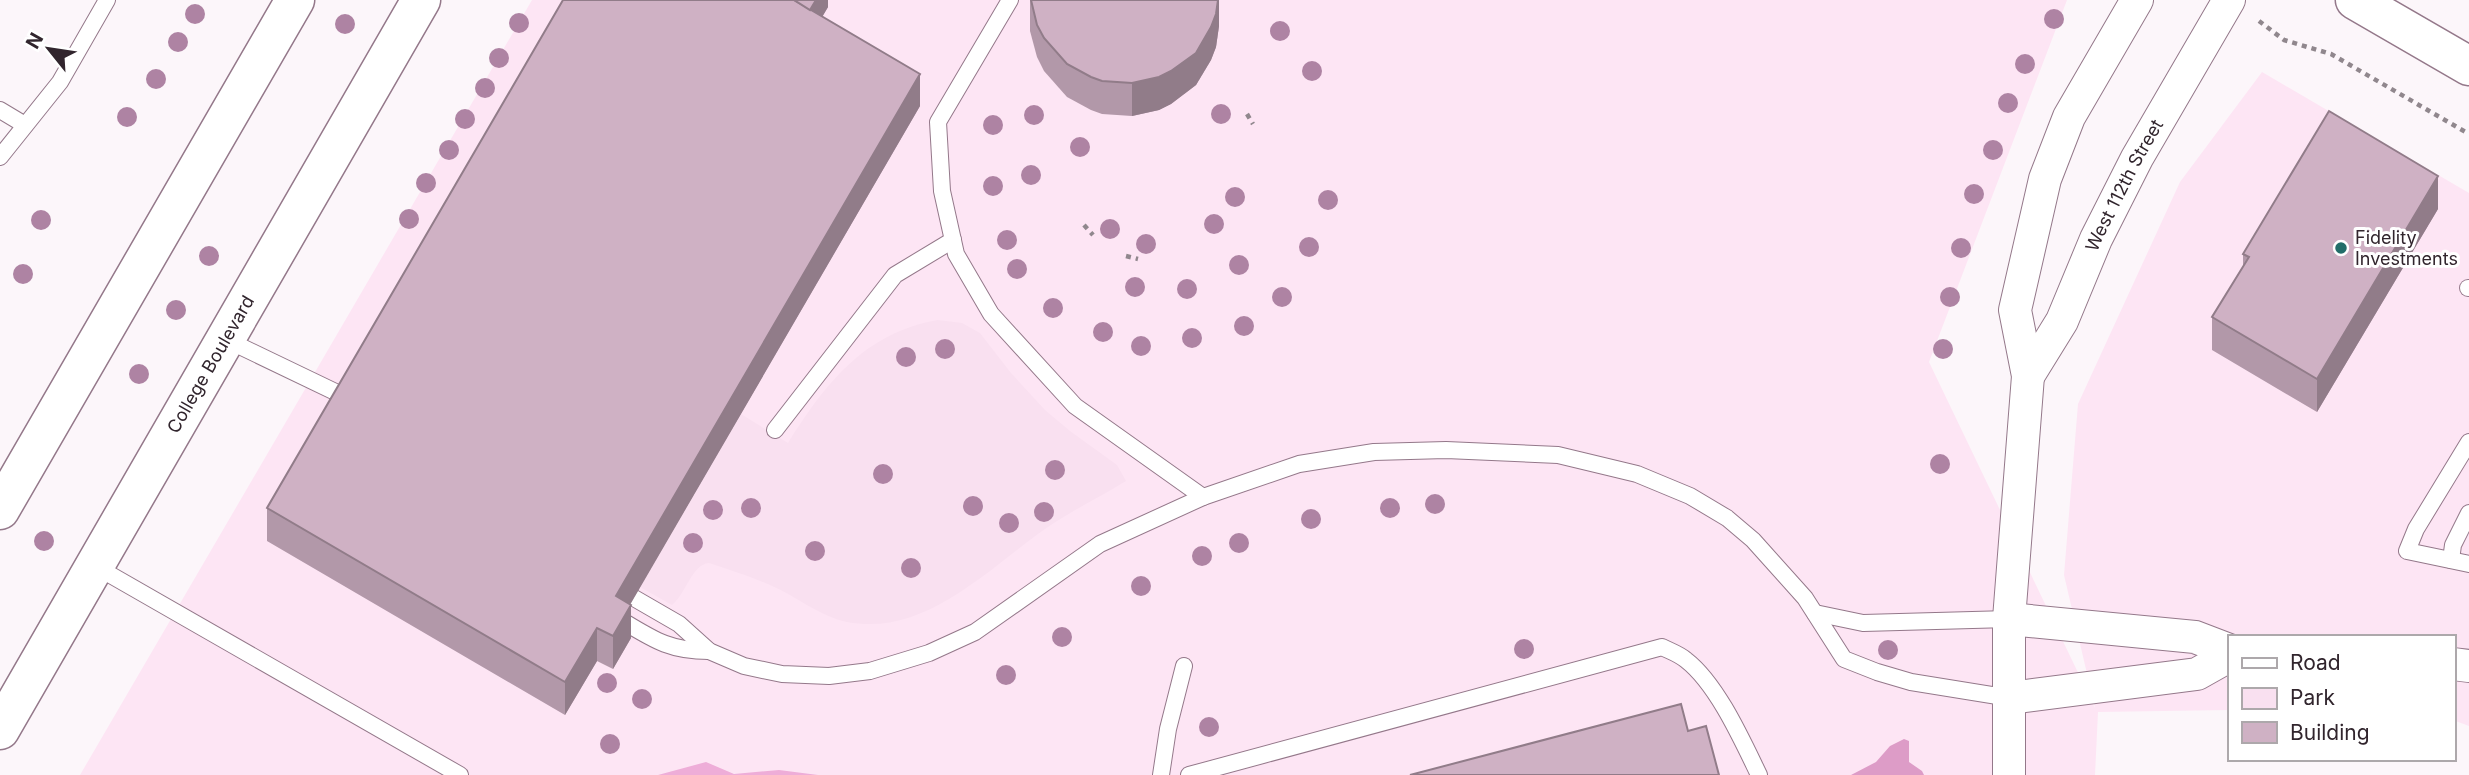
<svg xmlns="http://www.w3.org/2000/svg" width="2469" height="775" viewBox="0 0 2469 775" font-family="Inter,sans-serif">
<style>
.built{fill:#fde5f4}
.green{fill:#f9e0f0}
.forest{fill:#eeadd8}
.water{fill:#dd9cc7}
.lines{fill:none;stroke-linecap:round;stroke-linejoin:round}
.service-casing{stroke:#94788a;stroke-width:18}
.minor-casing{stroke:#94788a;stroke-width:34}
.secondary-casing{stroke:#94788a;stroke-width:41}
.path{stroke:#90878d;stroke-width:4.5;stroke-dasharray:5 5;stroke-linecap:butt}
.service{stroke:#fff;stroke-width:16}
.minor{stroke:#fff;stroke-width:32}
.secondary{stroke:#fff;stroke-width:38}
.tree{fill:#ae83a3}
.wall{fill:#b298a9}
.shaded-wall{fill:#917c89}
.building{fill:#cfb1c4;stroke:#917c89;stroke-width:2}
.poi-dot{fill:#226d69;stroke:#fff;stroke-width:2.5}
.labels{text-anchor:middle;stroke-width:6;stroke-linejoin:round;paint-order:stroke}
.street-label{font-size:18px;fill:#31252d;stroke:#fff}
.poi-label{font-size:18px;fill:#31252d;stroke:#fff;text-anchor:start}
</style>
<rect width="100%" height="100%" fill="#fcf6fa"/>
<!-- built -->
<polygon class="built" points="532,0 2067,0 1929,362 2095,708 2064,575 2078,404 2180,182 2262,72 2469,193 2469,726 2453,720 2453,637 2229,637 2229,710 2098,712 2095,775 80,775"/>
<!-- green -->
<path class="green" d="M938 320 962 323 980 333 1011 373 1045 410 1070 431 1117 465 1126 481C1100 497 1073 510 1048 527 988 568 926 637 847 622 819 616 796 596 770 585 750 576 729 570 709 563 692 564 686 594 672 605L640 587 741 414 788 443C826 383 864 333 938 320Z"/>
<!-- forest -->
<polygon class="forest" points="706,762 734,774 779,770 818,775 658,775"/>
<!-- water -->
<polygon class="water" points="1904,739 1909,741 1909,762 1922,771 1924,775 1851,775 1876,762 1890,746"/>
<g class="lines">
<!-- service casing -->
<g class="service-casing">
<g id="service">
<polyline points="1010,0 938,122 942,191 956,254 991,314 1075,406 1203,497"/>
<polyline points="0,110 25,125"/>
<polyline points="0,157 60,82 107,0"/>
<polyline points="2468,288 2469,288"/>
<polyline points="225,339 352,400"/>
<polyline points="775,430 895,275 953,240"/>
<polyline points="2469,442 2416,529 2407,551 2469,564"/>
<polyline points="2451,560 2453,545 2469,513"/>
<polyline points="95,566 460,775"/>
<polyline points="634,598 679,624 709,651 744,666 782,674 829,676 870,671 929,653 975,632 1100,544 1203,497 1299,464 1374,452 1446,450 1558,455 1637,474 1690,496 1727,518 1753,540 1805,598 1844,659 1877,672 1911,682 2010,698"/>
<polyline points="1815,613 1863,623 2009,619"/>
<path d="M621 620C654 640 670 651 709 651"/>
<polyline points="1161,775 1168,729 1184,666"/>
<path d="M1189 775 1662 647C1670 651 1679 654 1686 660 1717 684 1742 740 1759 775"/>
</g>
</g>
<!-- minor casing -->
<g class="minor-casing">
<g id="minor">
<path id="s1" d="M2028 376 2062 321 2096 239 2137 158 2229 0"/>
<polyline points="2009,619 2195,637 2229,650"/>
<polyline points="2453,664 2469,666"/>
<polyline points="2010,698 2197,674 2229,656"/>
<polyline points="2009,775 2009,619 2028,376 2015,310 2045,179 2069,117 2137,0"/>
</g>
</g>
<!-- secondary casing -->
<g class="secondary-casing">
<g id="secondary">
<polyline points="2355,0 2469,66"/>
<polyline points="0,510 295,0"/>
<path id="s2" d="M0 730 421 0"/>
</g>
</g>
<!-- path -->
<g class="path">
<polyline points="2259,21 2284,40 2331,54 2469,134"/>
<polyline points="1247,114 1253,124"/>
<polyline points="1084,225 1093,235"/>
<polyline points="1126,256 1138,259"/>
</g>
<!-- service -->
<use href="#service" class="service"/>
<!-- minor -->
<use href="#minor" class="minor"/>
<!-- secondary -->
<use href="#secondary" class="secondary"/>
</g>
<!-- trees -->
<g class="tree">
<circle cx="195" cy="14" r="10"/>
<circle cx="2054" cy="19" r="10"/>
<circle cx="519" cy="23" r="10"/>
<circle cx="345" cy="24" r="10"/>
<circle cx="1280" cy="31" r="10"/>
<circle cx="178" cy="42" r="10"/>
<circle cx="499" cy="58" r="10"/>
<circle cx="2025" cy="64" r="10"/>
<circle cx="1312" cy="71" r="10"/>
<circle cx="156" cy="79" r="10"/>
<circle cx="485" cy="88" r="10"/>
<circle cx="2008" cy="103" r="10"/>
<circle cx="1221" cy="114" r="10"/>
<circle cx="1034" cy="115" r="10"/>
<circle cx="127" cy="117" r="10"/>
<circle cx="465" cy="119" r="10"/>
<circle cx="993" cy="125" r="10"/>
<circle cx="1080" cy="147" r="10"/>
<circle cx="449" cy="150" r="10"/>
<circle cx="1993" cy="150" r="10"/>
<circle cx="1031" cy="175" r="10"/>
<circle cx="426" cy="183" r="10"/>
<circle cx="993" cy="186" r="10"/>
<circle cx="1974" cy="194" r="10"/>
<circle cx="1235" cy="197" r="10"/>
<circle cx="1328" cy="200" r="10"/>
<circle cx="409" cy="219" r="10"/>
<circle cx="41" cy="220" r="10"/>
<circle cx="1214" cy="224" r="10"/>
<circle cx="1110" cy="229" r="10"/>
<circle cx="1007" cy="240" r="10"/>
<circle cx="1146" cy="244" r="10"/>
<circle cx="1309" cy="247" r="10"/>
<circle cx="1961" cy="248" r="10"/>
<circle cx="209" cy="256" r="10"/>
<circle cx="1239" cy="265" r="10"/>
<circle cx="1017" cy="269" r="10"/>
<circle cx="23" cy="274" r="10"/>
<circle cx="1135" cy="287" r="10"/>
<circle cx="1187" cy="289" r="10"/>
<circle cx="1282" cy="297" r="10"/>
<circle cx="1950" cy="297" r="10"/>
<circle cx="1053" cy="308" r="10"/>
<circle cx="176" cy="310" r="10"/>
<circle cx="1244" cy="326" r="10"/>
<circle cx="1103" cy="332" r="10"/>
<circle cx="1192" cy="338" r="10"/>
<circle cx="1141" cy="346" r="10"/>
<circle cx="945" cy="349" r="10"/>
<circle cx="1943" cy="349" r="10"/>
<circle cx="906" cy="357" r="10"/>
<circle cx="139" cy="374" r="10"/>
<circle cx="1940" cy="464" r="10"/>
<circle cx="1055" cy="470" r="10"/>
<circle cx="883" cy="474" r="10"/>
<circle cx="1435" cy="504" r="10"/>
<circle cx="973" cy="506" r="10"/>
<circle cx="751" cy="508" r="10"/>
<circle cx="1390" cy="508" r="10"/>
<circle cx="713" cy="510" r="10"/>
<circle cx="1044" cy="512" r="10"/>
<circle cx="1311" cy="519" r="10"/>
<circle cx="1009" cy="523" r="10"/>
<circle cx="44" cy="541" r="10"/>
<circle cx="693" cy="543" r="10"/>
<circle cx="1239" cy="543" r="10"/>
<circle cx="815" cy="551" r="10"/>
<circle cx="1202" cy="556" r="10"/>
<circle cx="911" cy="568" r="10"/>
<circle cx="1141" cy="586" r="10"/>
<circle cx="1062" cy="637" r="10"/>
<circle cx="1524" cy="649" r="10"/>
<circle cx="1888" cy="650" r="10"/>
<circle cx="1006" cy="675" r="10"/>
<circle cx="607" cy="683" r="10"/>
<circle cx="642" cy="699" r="10"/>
<circle cx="1209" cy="727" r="10"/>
<circle cx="610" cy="744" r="10"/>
</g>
<!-- wall -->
<g class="wall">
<polygon points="828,0 828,7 822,17 920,106 630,604 631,638 613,669 597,661 565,715 267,541 267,508"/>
<polygon points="1030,0 1219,0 1219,26 1216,47 1211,60 1196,85 1171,104 1159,110 1132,116 1102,114 1091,110 1067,97 1044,71 1037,57 1030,31"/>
<polygon points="2438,209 2317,412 2212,350 2212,317 2243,266 2243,254"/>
</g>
<!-- shaded-wall -->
<g class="shaded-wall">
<polygon points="816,0 828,0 828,7 808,41 808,14"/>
<polygon points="1218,0 1219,0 1219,26 1216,47 1211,60 1196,85 1171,104 1159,110 1132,116 1132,83"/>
<polygon points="920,74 920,106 616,629 616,596"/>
<polygon points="2438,176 2438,209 2317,412 2317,379"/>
<polygon points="631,605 631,638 613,669 613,636"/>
<polygon points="597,628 597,661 565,715 565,682"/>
</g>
<!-- building -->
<g class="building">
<polygon points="563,0 794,0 920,74 616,596 631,605 613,636 597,628 565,682 267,508"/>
<polygon points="794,0 816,0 810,10"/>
<polygon points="1031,0 1218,0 1216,14 1211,27 1196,53 1171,71 1159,77 1132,83 1102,81 1091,77 1067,64 1044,38 1037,25"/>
<polygon points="2329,111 2438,176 2317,379 2212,317 2249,257 2243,254"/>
<polygon points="1681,704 1688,731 1706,726 1719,775 1410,775"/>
</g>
<!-- markers -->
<circle class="poi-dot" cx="2341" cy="248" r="7"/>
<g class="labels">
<!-- street labels -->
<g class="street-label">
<text dy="6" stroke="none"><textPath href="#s1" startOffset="214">West 112th Street</textPath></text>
<text dy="6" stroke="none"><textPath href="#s2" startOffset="422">College Boulevard</textPath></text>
</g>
<!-- poi labels -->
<g class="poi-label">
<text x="2355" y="244">Fidelity<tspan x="2355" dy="21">Investments</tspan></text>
</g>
</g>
<!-- legend -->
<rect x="2228" y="635" width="228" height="126" fill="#ffffff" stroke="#ada8ab" stroke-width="2"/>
<rect x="2242" y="658" width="35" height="10" fill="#ffffff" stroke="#ada8ab" stroke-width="2"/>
<text x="2290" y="670" font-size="21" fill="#31252d">Road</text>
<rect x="2242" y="688" width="35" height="21" fill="#f9e0f0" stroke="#ada8ab" stroke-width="2"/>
<text x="2290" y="705" font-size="21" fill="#31252d">Park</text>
<rect x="2242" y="722" width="35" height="21" fill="#cfb1c4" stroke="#ada8ab" stroke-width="2"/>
<text x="2290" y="740" font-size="21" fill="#31252d">Building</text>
<!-- north arrow -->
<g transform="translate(49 49) rotate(300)" stroke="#ffffff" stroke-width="5" paint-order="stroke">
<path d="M0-5L12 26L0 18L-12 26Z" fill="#31252d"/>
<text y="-10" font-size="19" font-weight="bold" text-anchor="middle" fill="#31252d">N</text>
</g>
</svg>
